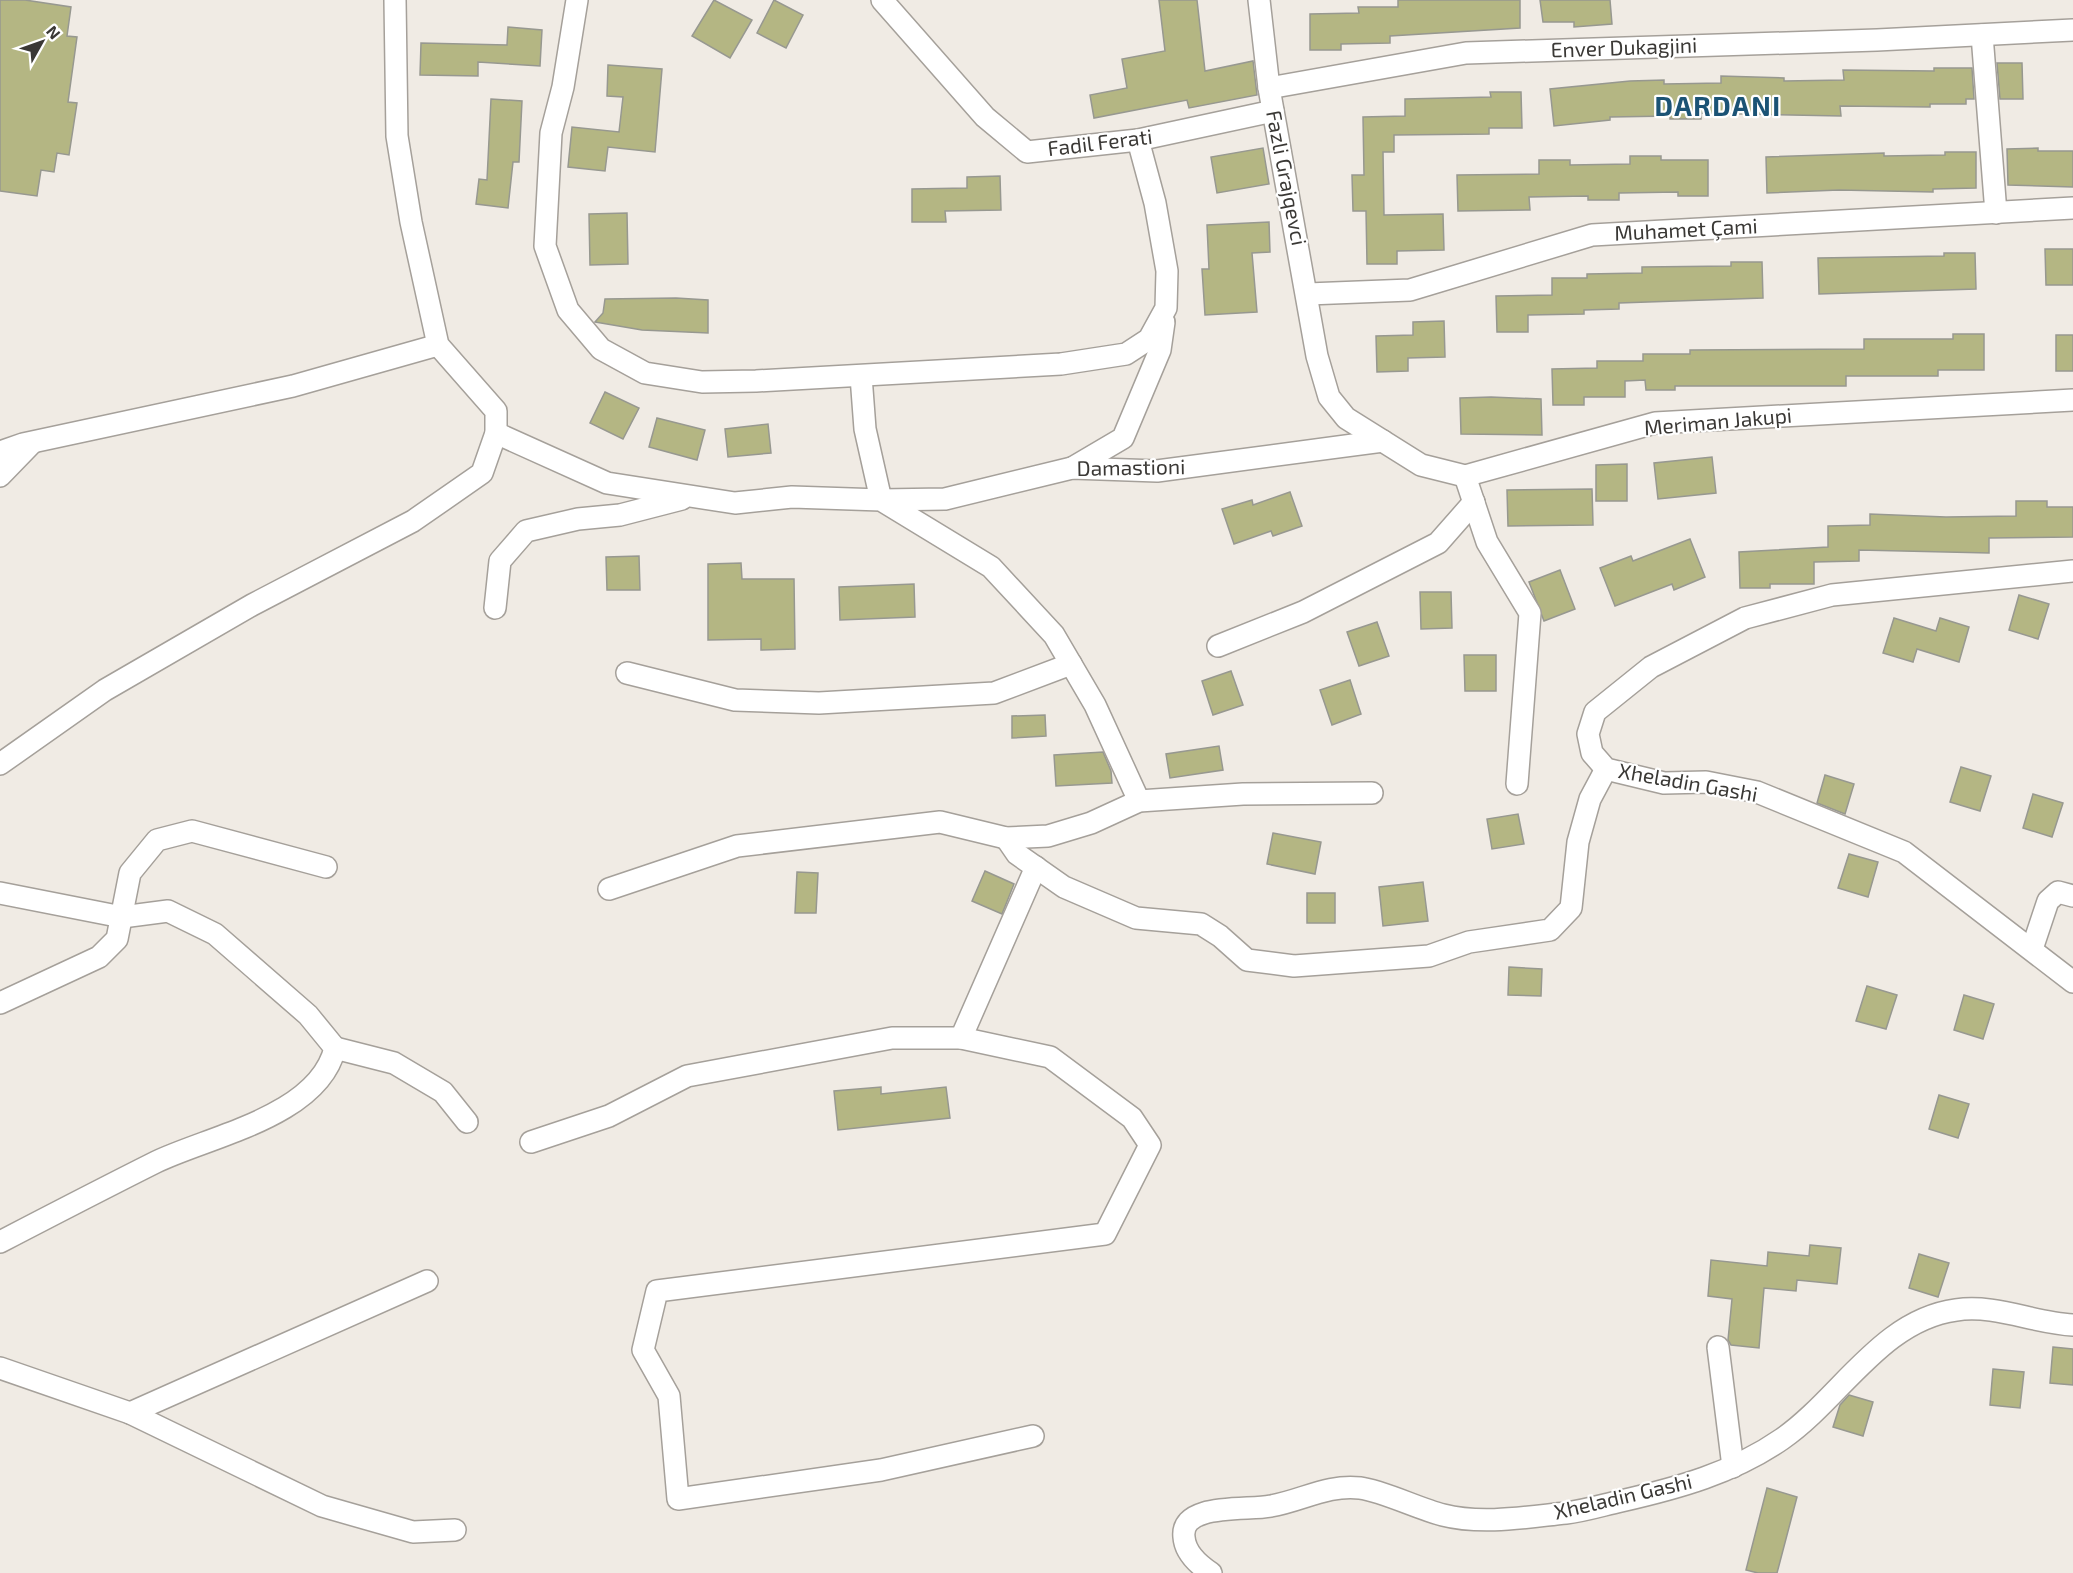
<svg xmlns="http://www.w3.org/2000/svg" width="2073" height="1573" viewBox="0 0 2073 1573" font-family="'Exo 2',sans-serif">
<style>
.building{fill:#b4b683;stroke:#979890;stroke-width:1.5}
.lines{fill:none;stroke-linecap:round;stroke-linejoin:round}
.minor-casing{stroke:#a5a09a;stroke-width:24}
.minor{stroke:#fff;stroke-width:21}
.labels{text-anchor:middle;stroke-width:4.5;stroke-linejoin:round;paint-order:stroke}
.street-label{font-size:21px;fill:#3a3835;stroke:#fff}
.district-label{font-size:27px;font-weight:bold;letter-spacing:1.5px;fill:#1b5375;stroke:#fff}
</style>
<rect width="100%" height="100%" fill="#f0ebe4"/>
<!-- building -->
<g class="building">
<polygon points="0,0 25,0 71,7 67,36 77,37 68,102 77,103 69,155 57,153 54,172 41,170 37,196 0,191"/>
<polygon points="714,0 752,20 730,58 692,36"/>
<polygon points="774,0 803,15 786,48 757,33"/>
<polygon points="1159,0 1197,0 1205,71 1253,61 1257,95 1189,108 1187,100 1094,118 1090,95 1127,88 1122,59 1165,51"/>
<polygon points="1398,0 1520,0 1520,28 1390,36 1390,43 1341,44 1341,50 1310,50 1310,14 1359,13 1358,7 1398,7"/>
<polygon points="1540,0 1610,0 1612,24 1574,27 1574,22 1543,22"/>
<polygon points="508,27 542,30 540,66 478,62 478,76 420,75 421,43 507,45"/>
<polygon points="1997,63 2022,63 2023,99 2000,99"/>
<polygon points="608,65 662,69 655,152 608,147 605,171 568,167 572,127 619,132 623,97 607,96"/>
<polygon points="1934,68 1972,68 1974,99 1966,99 1966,104 1930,104 1930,107 1840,106 1841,116 1701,113 1701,119 1670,119 1670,116 1610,117 1610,120 1554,126 1550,89 1630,81 1664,80 1664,84 1721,83 1721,76 1784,78 1784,81 1844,80 1843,70 1934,71"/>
<polygon points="1490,92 1521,92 1522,128 1489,128 1489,134 1394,135 1394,152 1383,152 1384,215 1443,214 1444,250 1397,251 1397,264 1367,264 1366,211 1353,211 1352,175 1364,175 1363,117 1405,116 1405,99 1491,97"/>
<polygon points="491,99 522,101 519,162 513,162 508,208 476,204 479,179 487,180"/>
<polygon points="1263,148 1269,184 1217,193 1211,157"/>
<polygon points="2038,148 2038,151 2073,151 2073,187 2008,185 2007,149"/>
<polygon points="1945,152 1976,152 1976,188 1933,189 1933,192 1839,190 1767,193 1766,157 1884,153 1884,156 1945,155"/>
<polygon points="1630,156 1661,156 1661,160 1708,160 1708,196 1678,196 1678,192 1619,193 1619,200 1588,200 1588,196 1529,197 1530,210 1458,211 1457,175 1539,174 1539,160 1570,160 1570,165 1630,164"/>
<polygon points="1000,176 1001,210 945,211 946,222 912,222 912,189 967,188 967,177"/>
<polygon points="627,213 628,264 590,265 589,214"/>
<polygon points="1269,222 1270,252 1252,253 1257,312 1205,315 1202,269 1209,269 1207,225"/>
<polygon points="2045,249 2073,249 2073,285 2046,285"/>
<polygon points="1944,253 1975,253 1976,289 1819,294 1818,258 1944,256"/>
<polygon points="1731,262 1762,262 1763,298 1619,303 1619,309 1584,310 1584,314 1528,315 1528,332 1497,332 1496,296 1552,295 1552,278 1587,278 1587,274 1642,273 1642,267 1731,266"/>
<polygon points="676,298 708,300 708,333 642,330 595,322 603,313 605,299"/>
<polygon points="1444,321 1445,357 1408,358 1408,371 1377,372 1376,336 1413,335 1413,322"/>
<polygon points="1953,334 1984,334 1984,370 1938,370 1938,376 1846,376 1846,386 1675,386 1675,390 1646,390 1645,380 1625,381 1625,397 1584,397 1584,405 1553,405 1552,369 1597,368 1597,361 1643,361 1643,354 1690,354 1690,350 1864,349 1864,339 1953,339"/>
<rect x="2056" y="335" width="17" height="36"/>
<polygon points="605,392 639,408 623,439 590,423"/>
<polygon points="1491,397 1541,399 1542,435 1461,434 1460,398"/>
<polygon points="657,418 705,430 697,460 649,447"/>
<polygon points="768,424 771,453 728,457 725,429"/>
<polygon points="1712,457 1716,493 1658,499 1654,463"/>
<polygon points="1627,464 1627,501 1596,501 1596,465"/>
<polygon points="1592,489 1593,525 1508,526 1507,490"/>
<polygon points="1290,492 1302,526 1273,536 1271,531 1234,544 1222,509 1252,500 1253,505"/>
<polygon points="2016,501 2047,501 2047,507 2073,507 2073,537 1989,538 1989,553 1859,550 1859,561 1814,562 1814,584 1770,584 1770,588 1740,588 1739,552 1828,547 1828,526 1870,525 1870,514 1946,517 2016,516"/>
<polygon points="1690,539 1705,577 1674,590 1672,584 1615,606 1600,568 1631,556 1633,561"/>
<polygon points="639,556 640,590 607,590 606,557"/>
<polygon points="741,563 742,579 794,579 795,649 761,650 761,639 708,640 708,564"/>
<polygon points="1560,570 1575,609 1544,621 1529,582"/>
<polygon points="914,584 915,617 840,620 839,587"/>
<polygon points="1420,592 1451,592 1452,628 1421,629"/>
<polygon points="2019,595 2049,604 2038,639 2009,630"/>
<polygon points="1894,618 1936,631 1940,618 1969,627 1959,662 1917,649 1913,662 1883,653"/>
<polygon points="1377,622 1389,656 1359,666 1347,632"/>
<polygon points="1464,655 1496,655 1496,691 1465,691"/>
<polygon points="1231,671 1243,705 1213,715 1202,681"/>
<polygon points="1350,680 1361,714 1332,725 1320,690"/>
<polygon points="1045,715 1046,736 1012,738 1012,716"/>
<polygon points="1219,746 1223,770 1170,778 1166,754"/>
<polygon points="1103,752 1111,771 1112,783 1056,786 1054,755"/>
<polygon points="1961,767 1991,776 1980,811 1950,802"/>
<polygon points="1825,775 1854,784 1845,814 1817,803"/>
<polygon points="2033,794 2063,803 2052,837 2023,828"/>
<polygon points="1518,814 1524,844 1492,849 1487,819"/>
<polygon points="1273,833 1321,842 1315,874 1267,864"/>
<polygon points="1849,854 1878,862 1868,897 1838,888"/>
<polygon points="985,871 1014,884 1002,914 972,901"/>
<polygon points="797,872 818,873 816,913 795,913"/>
<polygon points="1423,882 1428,921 1383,926 1379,887"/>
<rect x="1307" y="893" width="28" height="30"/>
<polygon points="1509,967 1542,969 1541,996 1508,995"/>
<polygon points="1867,986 1897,995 1886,1029 1856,1021"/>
<polygon points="1964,995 1994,1004 1983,1039 1954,1030"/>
<polygon points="881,1087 881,1094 946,1087 950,1118 838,1130 834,1091"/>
<polygon points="1939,1095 1969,1104 1958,1138 1929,1129"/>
<polygon points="1810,1245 1841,1248 1837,1284 1797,1280 1796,1291 1764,1288 1759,1348 1731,1345 1728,1340 1732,1299 1708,1296 1711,1260 1767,1266 1768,1252 1809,1256"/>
<polygon points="1919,1254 1949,1263 1938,1297 1909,1288"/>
<polygon points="2053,1347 2073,1349 2073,1385 2050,1383"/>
<polygon points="1993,1369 2024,1372 2020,1408 1990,1405"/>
<polygon points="1849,1395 1873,1402 1863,1436 1833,1427 1840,1405"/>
<polygon points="1767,1488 1797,1497 1777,1573 1758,1573 1746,1570"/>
</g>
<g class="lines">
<!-- minor casing -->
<g class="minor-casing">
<g id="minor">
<polyline points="577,0 563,87 551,133 545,246 568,310 601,349 645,373 702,382 756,381 1061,364 1126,354 1149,339 1166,308 1167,271 1155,203 1138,140"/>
<polyline points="882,0 985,117 1027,152 1138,140 1273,111"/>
<polyline points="1259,0 1269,88 1317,356 1329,397 1346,418 1421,465 1465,476 1655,423 2073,400"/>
<polyline points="1982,35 1996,213"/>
<polyline points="1269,88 1466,53 1877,40 2073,30"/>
<polyline points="1308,294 1410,290 1592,235 2073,208"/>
<polyline points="861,376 865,429 881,500 945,499 1072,468 1157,471 1383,441"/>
<polyline points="496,433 607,483 735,503 792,497 881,500 991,567 1054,635 1095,705 1139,801"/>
<polyline points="0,452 23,444 293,386 438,345"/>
<polyline points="1072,468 1123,438 1160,350 1164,322"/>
<polyline points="0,476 32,443"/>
<polyline points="1465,476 1487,542 1530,613 1517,784"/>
<polyline points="2073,571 1832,595 1745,618 1651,667 1595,712 1588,734 1592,753 1606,769 1664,783 1706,782 1757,792 1904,852 2073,982"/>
<polyline points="495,608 500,561 526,531 578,519 620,515 682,499"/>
<polyline points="1218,646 1303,612 1438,543 1474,502"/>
<polyline points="627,673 735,700 819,703 994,693 1071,664"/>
<polyline points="0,764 105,690 252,605 413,521 482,473 496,433 496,411 438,345 411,222 397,136 395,0"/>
<polyline points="1006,838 1017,854 1064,887 1136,918 1201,924 1220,936 1247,960 1294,966 1429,956 1469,942 1550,930 1571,908 1578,842 1590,799 1606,769"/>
<polyline points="609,889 737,846 940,822 1006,838 1048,836 1091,823 1139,801 1243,794 1372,793"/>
<path d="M0 893 122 917 168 911 215 934 308 1015 335 1048C319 1116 210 1136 156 1162 104 1188 52 1215 0 1242"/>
<polyline points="2032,949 2048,901 2058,892 2073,896"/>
<polyline points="0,1003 99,957 117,939 130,873 157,840 192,831 326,867"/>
<polyline points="961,1038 1050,1057 1132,1118 1150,1145 1105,1234 657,1291 643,1350 669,1396 678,1499 881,1470 1033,1436"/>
<polyline points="335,1048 394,1063 443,1092 467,1122"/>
<polyline points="531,1142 609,1116 687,1076 892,1038 961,1038 1036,867"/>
<polyline points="1718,1347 1733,1467"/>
<polyline points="0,1368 130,1413 322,1506 413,1532 455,1530"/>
<polyline points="130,1413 427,1281"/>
<path d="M1211 1573C1199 1565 1185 1552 1184 1537 1180 1502 1249 1511 1271 1506 1301 1501 1328 1484 1360 1488 1383 1491 1419 1509 1443 1515 1482 1525 1527 1517 1566 1513 1584 1511 1603 1505 1621 1501 1678 1488 1733 1473 1782 1439 1840 1399 1881 1320 1956 1310 1995 1304 2034 1323 2073 1325"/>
</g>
</g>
<!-- minor -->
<use href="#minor" class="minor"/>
</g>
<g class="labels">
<!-- street labels -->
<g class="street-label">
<text transform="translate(1624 48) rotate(-2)" y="7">Enver Dukagjini</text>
<text transform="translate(1100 143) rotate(-7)" y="7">Fadil Ferati</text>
<text transform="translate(1286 178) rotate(79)" y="7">Fazli Grajqevci</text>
<text transform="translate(1686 230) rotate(-3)" y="7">Muhamet Çami</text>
<text transform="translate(1718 422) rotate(-5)" y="7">Meriman Jakupi</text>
<text transform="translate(1131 468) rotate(-1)" y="7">Damastioni</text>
<text transform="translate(1688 783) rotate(10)" y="7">Xheladin Gashi</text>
<text transform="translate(1623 1497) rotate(-13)" y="7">Xheladin Gashi</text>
</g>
<!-- district labels -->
<g class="district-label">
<text x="1718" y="116">DARDANI</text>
</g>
</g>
<!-- north arrow -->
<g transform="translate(42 42) rotate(50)" stroke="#ffffff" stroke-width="4.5" paint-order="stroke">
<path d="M0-4.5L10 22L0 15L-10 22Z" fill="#3a3835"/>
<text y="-9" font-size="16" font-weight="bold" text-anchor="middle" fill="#3a3835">N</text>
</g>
</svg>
